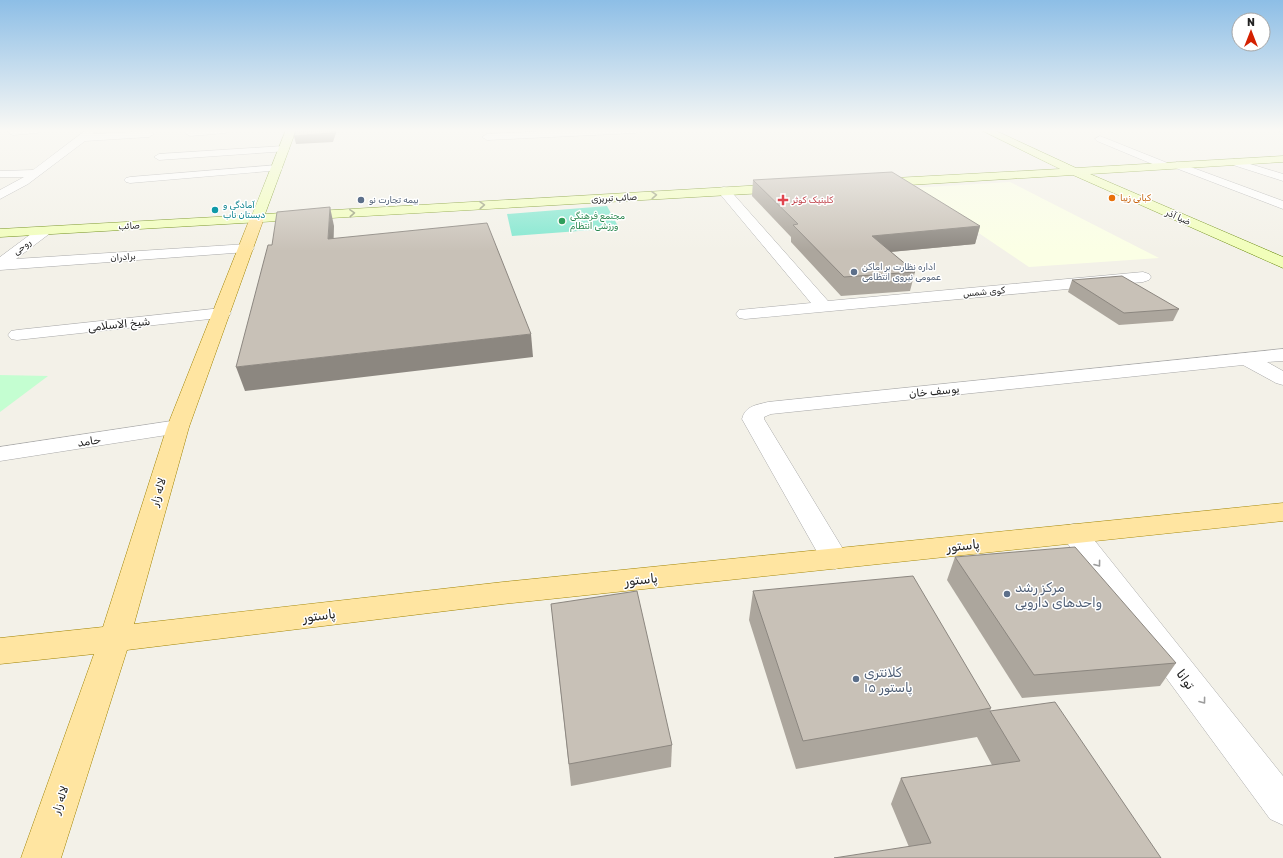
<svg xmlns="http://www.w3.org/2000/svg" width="1283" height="858" viewBox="0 0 1283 858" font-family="Rubik,Cairo,sans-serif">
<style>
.education{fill:#fbffe5}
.park{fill:#c4fed1}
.pitch{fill:#81e7cf}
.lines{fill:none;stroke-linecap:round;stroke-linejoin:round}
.street-casing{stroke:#a9a9a9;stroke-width:1}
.secondary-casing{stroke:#608200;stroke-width:1}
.primary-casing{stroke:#a08300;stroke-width:1}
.street{fill:#fff;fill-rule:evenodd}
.secondary{fill:#f1feba;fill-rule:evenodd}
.primary{fill:#ffe5a1;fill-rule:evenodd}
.wall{fill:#aca69d}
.shaded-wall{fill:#8c8780}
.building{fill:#c8c1b7;stroke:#8c8780}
.oneway{stroke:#949b76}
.oneway2{stroke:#9c9c9c}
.food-dot{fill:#e8710a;stroke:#fff;stroke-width:1.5}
.service-dot{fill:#5c6f8a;stroke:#fff;stroke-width:1.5}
.health-dot{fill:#e0444e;stroke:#fff;stroke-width:1.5}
.culture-dot{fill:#0f9aa8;stroke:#fff;stroke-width:1.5}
.leisure-dot{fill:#2e9e5b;stroke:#fff;stroke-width:1.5}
.labels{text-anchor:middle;stroke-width:3;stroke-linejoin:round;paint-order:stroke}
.far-street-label{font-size:9px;fill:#222;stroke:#fff}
.far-food-label{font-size:9px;fill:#c56008;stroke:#fff;text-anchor:start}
.far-service-label{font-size:9px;fill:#4e5e75;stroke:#fff;text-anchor:start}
.far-health-label{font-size:9px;fill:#be3a42;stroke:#fff;text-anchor:start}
.far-culture-label{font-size:9px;fill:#0d838f;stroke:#fff;text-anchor:start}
.far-leisure-label{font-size:9px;fill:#27864d;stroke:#fff;text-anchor:start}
.street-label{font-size:11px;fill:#222;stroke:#fff}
.near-street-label{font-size:13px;fill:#222;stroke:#fff}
.near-service-label{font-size:13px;fill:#4e5e75;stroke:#fff;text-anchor:start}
</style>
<rect width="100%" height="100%" fill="#f3f1e8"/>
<!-- education -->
<polygon class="education" points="1010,182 1159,258 1029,267 912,188"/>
<!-- park -->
<polygon class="park" points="0,375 48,376 0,412"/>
<!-- pitch -->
<polygon class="pitch" points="607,206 619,228 512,236 507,214"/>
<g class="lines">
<!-- street casing -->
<g class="street-casing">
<g id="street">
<polygon points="9,130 41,130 37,133 13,135 10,134 8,132"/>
<polygon points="86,130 97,130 93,134 149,131 154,134 149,137 85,141 28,184 0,199 0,190 24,177 0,177 0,171 33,170"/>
<polygon points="230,130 226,133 190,136 185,133 189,130"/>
<polygon points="566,130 640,130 636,133 487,140 482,137 487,134"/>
<polygon points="1278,130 1283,130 1283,134"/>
<polygon points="1100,136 1170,164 1171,166 1166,169 1162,168 1097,141 1095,139"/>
<polygon points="284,146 288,147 289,149 288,151 159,160 154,157 159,154"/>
<polygon points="1234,159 1283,174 1283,181 1230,164 1229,162"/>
<polygon points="1177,162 1283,201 1283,209 1173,167 1172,165"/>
<polygon points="277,165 283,168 281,170 130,183 126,182 124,180 126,178 130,177"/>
<polygon points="724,187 728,188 828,301 1143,272 1149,274 1151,277 1149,280 1143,282 745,319 739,318 736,314 739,310 811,303 720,194 718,191 720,188"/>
<polygon points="44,227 49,228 51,231 49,234 16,259 247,244 252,245 254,248 252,251 247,252 0,270 0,257 39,228"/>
<polygon points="222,308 228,309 231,313 228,317 17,340 11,339 8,335 11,331 17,330"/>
<path d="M1283 349V361L1267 362 1283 371V385L1276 383 1243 365 771 414 764 417V419L849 559 845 566 835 569 825 566 742 419C745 406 756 405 768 402Z"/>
<polygon points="178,420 186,422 189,427 186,432 0,461 0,447"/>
<polygon points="1074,524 1083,526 1283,776 1283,825 1270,819 1065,540 1061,533 1065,526"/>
</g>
</g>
<!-- secondary casing -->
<g class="secondary-casing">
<g id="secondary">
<polygon points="286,130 296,130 265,214 782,184 786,185 788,188 786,191 782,192 0,237 0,229 252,215"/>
<polygon points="981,130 994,130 1076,168 1283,156 1283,162 1090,174 1283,257 1283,268 1073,175 876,187 872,185 870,183 872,181 876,179 1060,169"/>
</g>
</g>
<!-- primary casing -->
<g class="primary-casing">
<polygon id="primary" points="257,214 262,215 264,218 189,427 134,624 503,582 1283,503 1283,521 503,604 127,650 61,858 21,858 94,654 0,664 0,638 103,627 167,427 250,218 252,215"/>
</g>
<!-- street -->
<use href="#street" class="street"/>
<!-- secondary -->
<use href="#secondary" class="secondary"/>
<!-- primary -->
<use href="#primary" class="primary"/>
</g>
<!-- wall -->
<g class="wall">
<polygon points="753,180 980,226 975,244 891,252 915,272 910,291 841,296 791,242 791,237 752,196"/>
<polygon points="1072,280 1179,309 1173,321 1119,325 1068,292"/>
<polygon points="955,557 1176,663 1160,686 1022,698 947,580"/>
<polygon points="753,591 991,708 990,711 1161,858 909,847 891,804 901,778 992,765 977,737 796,769 749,620"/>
<polygon points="551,604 672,745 671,767 571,786"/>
</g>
<!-- shaded-wall -->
<g class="shaded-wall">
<polygon points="332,130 337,130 333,142 296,144 294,136"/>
<polygon points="330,207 334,226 333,259 328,239"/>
<polygon points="980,226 975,244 868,254 872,236"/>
<polygon points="531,334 533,357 245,391 236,367"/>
</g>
<!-- building -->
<g class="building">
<polygon points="296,130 332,130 331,133 294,136"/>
<polygon points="892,172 980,226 872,236 915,272 844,277 793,225 798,224 753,180"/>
<polygon points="330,207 328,239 487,223 531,334 236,367 268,245 272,245 277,212"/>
<polygon points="1122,276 1179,309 1124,313 1072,280"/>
<polygon points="1075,547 1176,663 1034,675 955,557"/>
<polygon points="913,576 991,708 803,741 753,591"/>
<polygon points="637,591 672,745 569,764 551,604"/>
<polygon points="1055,702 1161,858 834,858 931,843 901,778 1020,761 990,711"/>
</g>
<!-- one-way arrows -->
<defs><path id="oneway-chevron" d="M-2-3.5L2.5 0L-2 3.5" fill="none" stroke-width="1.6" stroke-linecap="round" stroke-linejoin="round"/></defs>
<g class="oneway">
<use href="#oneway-chevron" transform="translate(654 195) rotate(-3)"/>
<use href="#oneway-chevron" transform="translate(482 205) rotate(-3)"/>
<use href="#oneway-chevron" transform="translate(352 213) rotate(-3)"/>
</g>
<g class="oneway2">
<use href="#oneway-chevron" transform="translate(1098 564) rotate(53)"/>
<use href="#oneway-chevron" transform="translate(1203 701) rotate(53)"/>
</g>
<!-- sky -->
<linearGradient id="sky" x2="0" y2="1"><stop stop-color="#8dbee6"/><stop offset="0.52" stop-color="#faf9f5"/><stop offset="1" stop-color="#faf9f5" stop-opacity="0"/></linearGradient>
<rect width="1283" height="251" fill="url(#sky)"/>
<!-- markers -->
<circle class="food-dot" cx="1112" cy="198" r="4"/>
<g class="service-dot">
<circle cx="361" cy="200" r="4"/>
<circle cx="854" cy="272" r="4"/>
<circle cx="1007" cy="594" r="4"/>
<circle cx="856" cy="679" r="4"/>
</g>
<path class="health-dot" d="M781 194h4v4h4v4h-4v4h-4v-4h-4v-4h4z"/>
<circle class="culture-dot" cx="215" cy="210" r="4"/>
<circle class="leisure-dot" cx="562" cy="221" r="4"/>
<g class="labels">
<!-- far-street labels -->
<g class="far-street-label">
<text transform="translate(614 198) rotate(-3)" y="3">صائب تبریزی</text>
<text transform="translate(1178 217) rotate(24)" y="3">ضیا آذر</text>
<text transform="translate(129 226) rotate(-3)" y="3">صائب</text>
<text transform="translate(22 247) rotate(-37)" y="3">روحی</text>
<text transform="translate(123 257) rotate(-4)" y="3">برادران</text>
<text transform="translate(984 292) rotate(-5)" y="3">کوی شمس</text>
</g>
<!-- far-food labels -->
<g class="far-food-label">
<text x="1120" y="201">کبابی زیبا</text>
</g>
<!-- far-service labels -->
<g class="far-service-label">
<text x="369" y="203">بیمه تجارت نو</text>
<text x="862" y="270">اداره نظارت بر اماکن<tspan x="862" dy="10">عمومی نیروی انتظامی</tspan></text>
</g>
<!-- far-health labels -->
<g class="far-health-label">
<text x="792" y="203">کلینیک کوثر</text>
</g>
<!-- far-culture labels -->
<g class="far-culture-label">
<text x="223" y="208">آمادگی و<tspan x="223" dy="10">دبستان ناب</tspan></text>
</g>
<!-- far-leisure labels -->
<g class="far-leisure-label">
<text x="570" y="219">مجتمع فرهنگی<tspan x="570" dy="10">ورزشی انتظام</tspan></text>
</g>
<!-- street labels -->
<g class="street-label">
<text transform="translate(119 324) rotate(-6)" y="4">شیخ الاسلامی</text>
<text transform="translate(934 391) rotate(-6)" y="4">یوسف خان</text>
<text transform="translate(89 441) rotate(-9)" y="4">حامد</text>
<text transform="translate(158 492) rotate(-73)" y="4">لاله زار</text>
<text transform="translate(60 800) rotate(-71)" y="4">لاله زار</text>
</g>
<!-- near-street labels -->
<g class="near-street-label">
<text transform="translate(963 545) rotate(-6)" y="5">پاستور</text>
<text transform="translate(641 579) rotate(-6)" y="5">پاستور</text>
<text transform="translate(319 615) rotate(-7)" y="5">پاستور</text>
<text transform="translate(1186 679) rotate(53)" y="5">توانا</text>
</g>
<!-- near-service labels -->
<g class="near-service-label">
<text x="1015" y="592">مرکز رشد<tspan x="1015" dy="15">واحدهای دارویی</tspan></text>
<text x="864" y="677">کلانتری<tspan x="864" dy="15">۱۵ پاستور</tspan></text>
</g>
</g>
<!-- north arrow -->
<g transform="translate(1251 32)"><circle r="19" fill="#ffffff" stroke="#a7a7a7"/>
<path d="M0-3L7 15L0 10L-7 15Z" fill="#d42000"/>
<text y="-6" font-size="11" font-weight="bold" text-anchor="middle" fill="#222222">N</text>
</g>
</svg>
